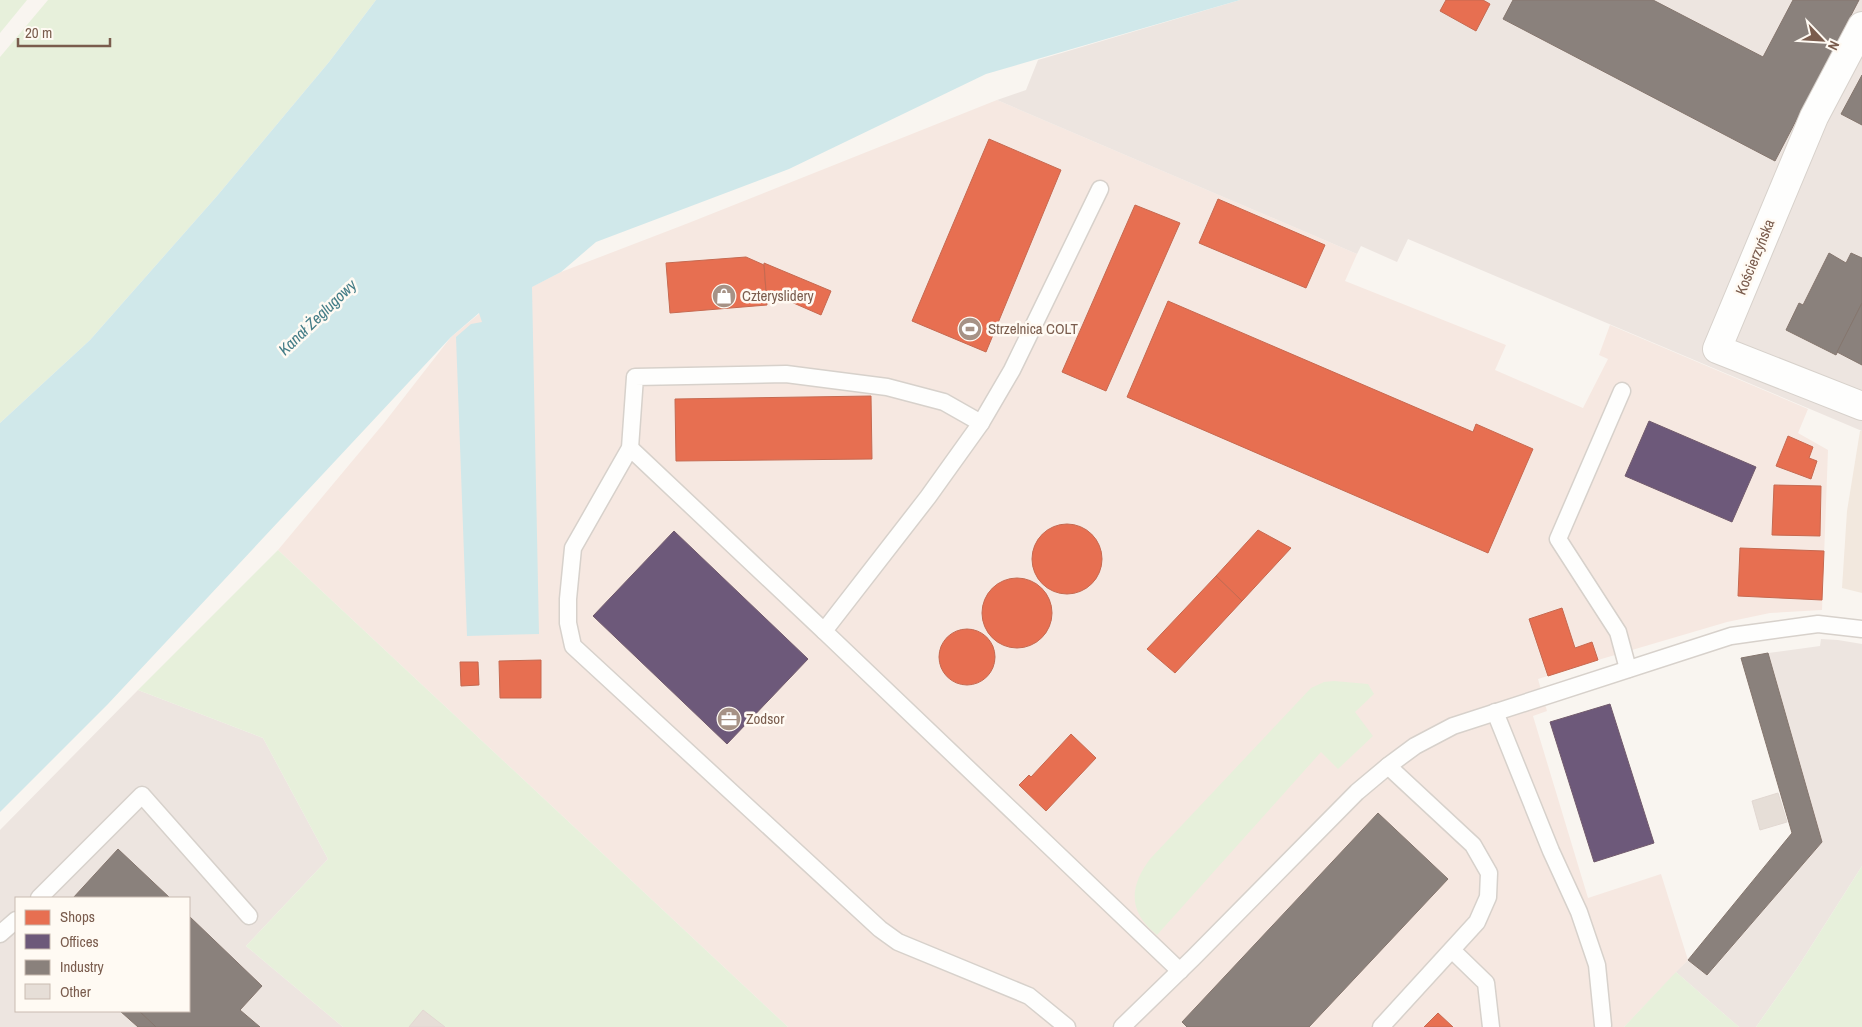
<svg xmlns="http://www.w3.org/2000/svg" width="1862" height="1027" viewBox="0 0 1862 1027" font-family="'Archivo Narrow',sans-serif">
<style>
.residential{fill:#f2e8de}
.commercial{fill:#f6e8e1}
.industrial{fill:#ede5e0;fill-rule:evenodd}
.green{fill:#e7f0db}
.water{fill:#d0e8ea}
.shops{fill:#e76f51;stroke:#c66950}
.offices{fill:#6d597a;stroke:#715a6c}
.industry{fill:#8a817c;stroke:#85766e}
.building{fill:#e6ded7;stroke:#e2d8d2}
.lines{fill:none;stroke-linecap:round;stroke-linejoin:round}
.lane-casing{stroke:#d7d1cb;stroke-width:19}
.street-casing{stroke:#d7d1cb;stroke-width:30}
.lane{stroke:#fefefd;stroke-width:16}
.street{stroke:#fefefd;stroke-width:28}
.labels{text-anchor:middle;stroke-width:5;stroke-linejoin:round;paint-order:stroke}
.street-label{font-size:15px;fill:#7a5c4d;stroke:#fffaf3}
.poi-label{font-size:15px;fill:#7a5c4d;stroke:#fffaf3;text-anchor:start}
.water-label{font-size:16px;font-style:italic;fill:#437c86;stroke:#fffaf3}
</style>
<rect width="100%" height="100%" fill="#f9f5f0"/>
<!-- residential -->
<polygon class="residential" points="1860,431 1862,431 1862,593 1842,588 1847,511"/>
<!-- commercial -->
<polygon class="commercial" points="997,100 1357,254 1345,281 1506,345 1495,370 1583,408 1608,359 1599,355 1610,325 1808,409 1798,433 1828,450 1822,610 1770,613 1727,622 1598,660 1538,679 1547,711 1533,716 1588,898 1661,874 1688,960 1624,1027 788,1027 278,550 384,423 451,337 480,313 561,272 686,224"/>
<!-- industrial -->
<g class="industrial">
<polygon points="1240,0 1862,0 1862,431 1408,239 1397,262 1361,246 1357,254 997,100 1026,90 1038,60"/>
<polygon points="1821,639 1838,640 1862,644 1862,866 1798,967 1756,1027 1739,1027 1676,972 1688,960 1708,975 1822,842 1768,653 1820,646"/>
<path d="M138 690 263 738 328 859 246 946 343 1027H0V830ZM16 898H189V1011H16Z"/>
</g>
<!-- green -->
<g class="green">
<polygon points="0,0 27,0 0,33"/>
<polygon points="48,0 376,0 329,62 217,196 90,340 0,423 0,57"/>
<polygon points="278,550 788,1027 343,1027 246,946 328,859 263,738 138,690"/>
<path d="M1334 681 1368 684 1374 694 1355 712 1373 736 1338 769 1321 752 1157 935C1128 912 1129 887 1150 859L1311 688 1324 682Z"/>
<polygon points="1862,866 1862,1027 1756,1027 1798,967"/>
<polygon points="1676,972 1739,1027 1624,1027"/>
</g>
<!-- water -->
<polygon class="water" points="376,0 1240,0 986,74 789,169 596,242 561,272 532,287 539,634 467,636 456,337 471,324 482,322 479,313 451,337 108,704 0,812 0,423 90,340 217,196 329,62"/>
<!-- shops -->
<g class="shops">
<polygon points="1446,0 1483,0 1490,4 1476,31 1440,11"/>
<polygon points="989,139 1061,170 986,352 912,321"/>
<polygon points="1218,199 1325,245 1306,288 1199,243"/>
<polygon points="1135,205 1180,223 1106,391 1062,372"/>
<polygon points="746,257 764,265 767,305 670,313 666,263"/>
<polygon points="764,263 831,291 821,315 766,291"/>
<polygon points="1168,301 1473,432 1476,424 1533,449 1488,553 1127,397"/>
<polygon points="871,396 872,459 676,461 675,399"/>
<polygon points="1788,436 1813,447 1809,458 1817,461 1811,479 1776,466"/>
<polygon points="1774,485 1821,486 1820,536 1772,535"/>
<circle cx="1067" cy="559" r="35"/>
<polygon points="1258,530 1291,548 1242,601 1216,576"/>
<polygon points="1740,548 1824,551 1822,600 1738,596"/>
<polygon points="1216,576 1242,601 1175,673 1147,649"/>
<circle cx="1017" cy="613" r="35"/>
<polygon points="1562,608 1575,648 1592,642 1598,660 1548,676 1529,619"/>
<circle cx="967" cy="657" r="28"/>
<polygon points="541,660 541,698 500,698 499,661"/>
<polygon points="460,662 478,662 479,685 461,686"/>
<polygon points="1071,734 1096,758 1046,811 1019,785 1029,775 1031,777"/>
<polygon points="1438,1013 1453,1027 1424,1027"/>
</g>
<!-- offices -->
<g class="offices">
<polygon points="1649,421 1756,467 1732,522 1625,476"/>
<polygon points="674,531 808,659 727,744 593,616"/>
<polygon points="1610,704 1654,843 1594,862 1550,722"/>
</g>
<!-- industry -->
<g class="industry">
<polygon points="1513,0 1653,0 1763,57 1793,0 1859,0 1775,161 1503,19"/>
<polygon points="1862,75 1862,125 1841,114"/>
<polygon points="1829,253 1846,263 1851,253 1862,258 1862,303 1836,355 1786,330 1799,303 1803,305"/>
<polygon points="1862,303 1862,365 1837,352"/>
<polygon points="1768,653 1822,842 1707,975 1688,960 1792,833 1741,658"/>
<polygon points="1378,813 1448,879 1309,1027 1187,1027 1182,1022"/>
<polygon points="118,849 170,898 73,898"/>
<polygon points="189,916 262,986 240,1010 260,1027 156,1027 139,1011 189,1011"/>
<polygon points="120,1011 139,1011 156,1027 138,1027"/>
</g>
<!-- building -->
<g class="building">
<polygon points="1778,793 1787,822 1760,830 1752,801"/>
<polygon points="423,1010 445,1027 409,1027"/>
</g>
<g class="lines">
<!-- lane casing -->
<g class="lane-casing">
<g id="lane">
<polyline points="1100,189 1012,370 981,423 928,497 824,631 1180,971"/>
<polyline points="1622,391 1558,539 1618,632 1628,669"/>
<polyline points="981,423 944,402 887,387 786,374 635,377 630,448 573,548 568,599 568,623 573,646 880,929 898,942 1029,996 1067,1027"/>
<polyline points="630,448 824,631"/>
<polyline points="1495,712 1551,851 1579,912 1597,965 1603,1025"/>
<polyline points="39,898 142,795 249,916"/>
<polyline points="0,934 16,920"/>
<polyline points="1452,950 1486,983 1491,1027"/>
<polyline points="1122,1027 1193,958 1357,792 1388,766 1415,746 1453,726 1731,636 1818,624 1862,629"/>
<polyline points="1381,1027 1477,922 1488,897 1489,873 1473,845 1388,766"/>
</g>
</g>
<!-- street casing -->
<g class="street-casing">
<polyline id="street" points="1862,26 1814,117 1717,349 1862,406"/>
</g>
<!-- lane -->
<use href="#lane" class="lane"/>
<!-- street -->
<use href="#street" class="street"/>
</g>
<!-- icons -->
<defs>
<g id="shop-disc" transform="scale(1.25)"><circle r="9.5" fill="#a69286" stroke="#fffaf3"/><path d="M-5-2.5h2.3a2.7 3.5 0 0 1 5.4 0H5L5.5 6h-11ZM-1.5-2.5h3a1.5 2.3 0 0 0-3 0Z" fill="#fff"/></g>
<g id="stadium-disc" transform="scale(1.25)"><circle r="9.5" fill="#a69286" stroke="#fffaf3"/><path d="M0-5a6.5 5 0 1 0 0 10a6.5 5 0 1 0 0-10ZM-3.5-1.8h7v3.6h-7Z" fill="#fff"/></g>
<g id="office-disc" transform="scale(1.25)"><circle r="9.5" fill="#a69286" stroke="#fffaf3"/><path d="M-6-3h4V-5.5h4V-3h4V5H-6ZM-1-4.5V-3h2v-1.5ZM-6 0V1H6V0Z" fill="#fff"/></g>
</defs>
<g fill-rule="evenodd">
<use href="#shop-disc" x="724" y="296"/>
<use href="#stadium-disc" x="970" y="329"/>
<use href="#office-disc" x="729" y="719"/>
</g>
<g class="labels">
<!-- street labels -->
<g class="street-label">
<text transform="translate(1755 257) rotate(-68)" y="5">Kościerzyńska</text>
</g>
<!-- poi labels -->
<g class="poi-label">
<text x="742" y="301">Czteryslidery</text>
<text x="988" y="334">Strzelnica COLT</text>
<text x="746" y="724">Zodsor</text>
</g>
<!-- water labels -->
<g class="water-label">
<text transform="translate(317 317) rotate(-44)" y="6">Kanał Żeglugowy</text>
</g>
</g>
<!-- legend -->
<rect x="15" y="897" width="175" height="115" fill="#fffaf3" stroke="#cabbb1"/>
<rect x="25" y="910" width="25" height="15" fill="#e76f51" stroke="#cabbb1"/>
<text x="60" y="922" font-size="15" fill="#7a5c4d">Shops</text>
<rect x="25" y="934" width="25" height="15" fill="#6d597a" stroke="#cabbb1"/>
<text x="60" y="947" font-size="15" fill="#7a5c4d">Offices</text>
<rect x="25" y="960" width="25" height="15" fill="#8a817c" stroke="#cabbb1"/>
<text x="60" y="972" font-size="15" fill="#7a5c4d">Industry</text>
<rect x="25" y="984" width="25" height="15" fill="#e6ded7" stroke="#cabbb1"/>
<text x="60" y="997" font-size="15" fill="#7a5c4d">Other</text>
<!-- north arrow -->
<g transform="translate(1822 40) rotate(115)" stroke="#fffaf3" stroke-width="4" paint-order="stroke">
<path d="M0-4L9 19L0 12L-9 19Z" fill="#7a5c4d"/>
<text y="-8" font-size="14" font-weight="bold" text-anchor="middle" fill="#7a5c4d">N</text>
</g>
<!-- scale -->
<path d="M18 38v8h92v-8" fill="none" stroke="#7a5c4d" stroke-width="2.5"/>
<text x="25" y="38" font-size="15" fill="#7a5c4d" stroke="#fffaf3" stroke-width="4" paint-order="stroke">20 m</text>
</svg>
